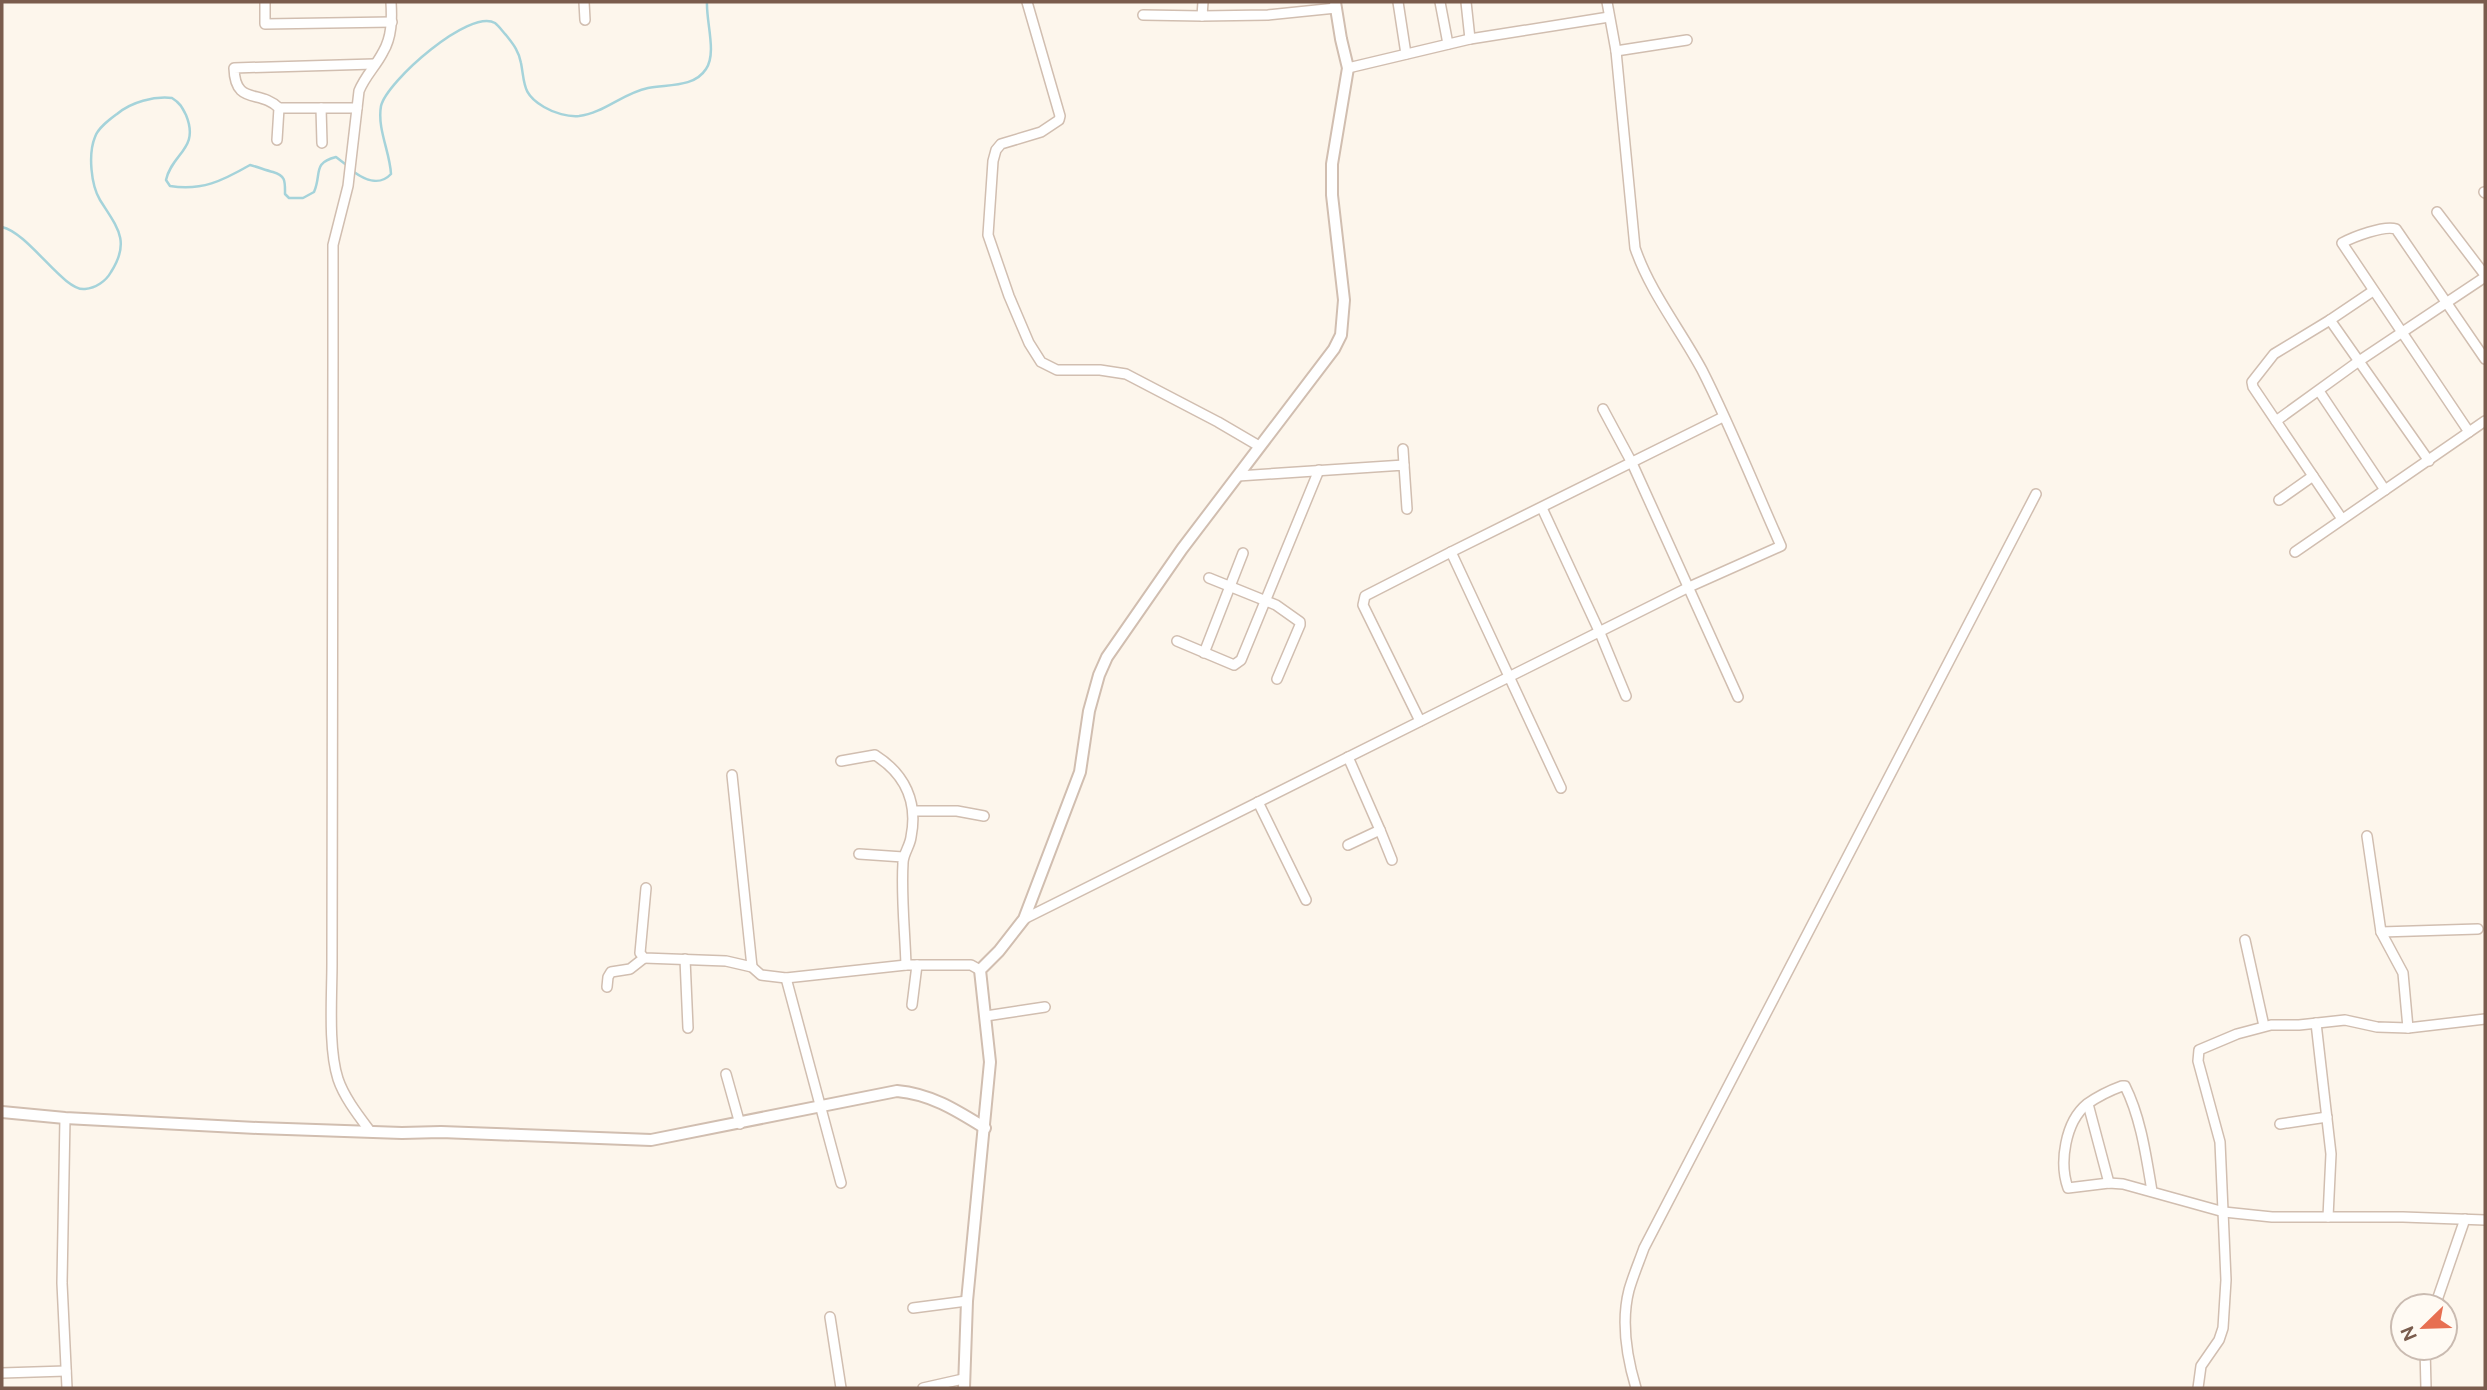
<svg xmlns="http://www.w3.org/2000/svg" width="2487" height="1390" viewBox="0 0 2487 1390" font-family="Ubuntu,sans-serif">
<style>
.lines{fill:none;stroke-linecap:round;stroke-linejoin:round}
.stream{stroke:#a5d3da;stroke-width:2.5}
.minor-casing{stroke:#d1beb0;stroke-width:12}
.tertiary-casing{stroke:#d1beb0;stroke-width:14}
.minor{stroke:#fff;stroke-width:9}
.tertiary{stroke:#fff;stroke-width:10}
</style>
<rect width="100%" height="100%" fill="#fdf6ec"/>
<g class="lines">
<!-- stream -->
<g class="stream">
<path d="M354 172C365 180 380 186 391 174 390 152 377 129 381 106 387 81 470 8 495 23 499 26 503 32 506 35 513 44 519 51 521 63 525 84 522 94 544 107 554 113 568 117 579 116 604 113 623 93 648 88 667 84 694 88 706 69 717 53 706 22 707 2"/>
<path d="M2 227C29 233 64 292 85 289 96 288 106 281 111 272 131 241 117 227 100 200 91 185 88 154 95 137 98 128 109 120 117 114 131 102 154 96 172 98 180 103 182 107 186 115 200 149 172 153 166 180L170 186C202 191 222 181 250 165 258 167 265 170 273 172 286 176 285 181 285 194L289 198H303L314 192C322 174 312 163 336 157L349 167"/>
</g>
<!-- minor casing -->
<g class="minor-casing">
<g id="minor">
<polyline points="265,2 265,24 392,22"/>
<polyline points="584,2 585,20"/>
<polyline points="1027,2 1060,116 1059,120 1041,132 1001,144 996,150 993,161 988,235 1009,296 1029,343 1041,362 1057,370 1100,370 1126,374 1218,422 1259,446"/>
<polyline points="1203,2 1202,16 1268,15 1336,8"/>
<polyline points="1398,2 1406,54"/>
<polyline points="1440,2 1448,44"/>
<polyline points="1466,2 1470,39"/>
<polyline points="1143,15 1202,16"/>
<polyline points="1616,51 1687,40"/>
<polyline points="1348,68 1470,39 1609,17"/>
<polyline points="279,108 357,108"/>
<polyline points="321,108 322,143"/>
<path d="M277 140 279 108C260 89 235 106 234 68L374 64"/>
<polyline points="2484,192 2485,193"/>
<polyline points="2437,212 2485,275"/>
<polyline points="2330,320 2373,291"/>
<polyline points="2319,391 2385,490"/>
<polyline points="1603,409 1632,463 1738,697"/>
<polyline points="2276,421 2359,361 2485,277"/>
<path d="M2469 432 2342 243C2353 237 2384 225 2396 229L2485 359"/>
<polyline points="1403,449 1404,465"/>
<polyline points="1238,476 1404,465 1407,509"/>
<polyline points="2279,500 2313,476"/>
<polyline points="1542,508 1600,633 1626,696"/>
<polyline points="2342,519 2253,387 2252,382 2274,354 2330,320 2429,461"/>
<polyline points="2295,552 2485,421"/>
<polyline points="1209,578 1276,605 1300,622 1300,625 1277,679"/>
<polyline points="1177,641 1234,665 1241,660 1319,470"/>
<polyline points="1204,653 1243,553"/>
<polyline points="1420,721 1363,605 1365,596 1451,552"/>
<polyline points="1348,757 1380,830"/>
<path d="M841 761 875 755C905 774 918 802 911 837 910 846 903 854 903 863 901 896 905 932 906 965"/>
<polyline points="732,775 752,967"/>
<polyline points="1561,788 1451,552 1723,417"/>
<polyline points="1258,802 1306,900"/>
<polyline points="913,811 957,811 984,816"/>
<polyline points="2367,836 2381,932 2403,973 2408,1028"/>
<polyline points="1348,845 1380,830 1392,860"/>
<polyline points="859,854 903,857"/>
<polyline points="646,888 640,953 644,958 726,961 752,967 761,975 786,978 906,965 971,965 980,970"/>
<path d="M1024 919 1689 587 1781 546C1755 488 1731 427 1702 370 1680 329 1650 292 1635 248L1616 51 1607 2"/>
<polyline points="2381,932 2478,929"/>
<polyline points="2245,940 2264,1026"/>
<polyline points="685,959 688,1028"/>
<polyline points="786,978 841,1183"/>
<polyline points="607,987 608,977 611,972 630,969 644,958"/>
<polyline points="912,1005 917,965"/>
<polyline points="986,1016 1045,1007"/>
<polyline points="2316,1023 2331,1154 2328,1217"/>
<polyline points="726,1074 740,1124"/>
<polyline points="2088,1104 2109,1183"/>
<polyline points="65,1118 62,1283 67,1388"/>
<polyline points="2280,1124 2327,1117"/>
<path d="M370 1131C358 1115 344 1097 338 1079 328 1048 332 996 332 963L333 362V245L348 186 359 91C365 76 376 66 383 52 392 37 392 19 391 2"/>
<path d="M2152 1191C2146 1156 2141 1118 2125 1086H2122C2111 1090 2097 1097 2087 1104 2065 1122 2059 1163 2068 1188L2109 1183 2123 1184 2224 1212 2272 1217H2403L2485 1220"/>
<polyline points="2435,1306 2465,1219"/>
<polyline points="913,1308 967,1301"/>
<polyline points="830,1317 841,1388"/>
<polyline points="2425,1348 2426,1388"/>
<polyline points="2,1373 66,1371"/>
<polyline points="923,1388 963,1379"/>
<path d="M1636 1388C1627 1358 1621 1321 1629 1290 1633 1276 1639 1262 1644 1248L2036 494"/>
<polyline points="2198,1388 2201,1366 2219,1340 2223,1328 2226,1280 2220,1142 2198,1061 2199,1050 2237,1034 2271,1025 2299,1025 2345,1020 2377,1027 2408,1028 2485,1019"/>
</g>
</g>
<!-- tertiary casing -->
<g class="tertiary-casing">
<g id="tertiary">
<path d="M2 1112 65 1118 258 1128 402 1133 441 1132 651 1140 897 1091C931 1094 956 1110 985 1128"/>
<polyline points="964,1388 967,1301 990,1062 980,970 999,951 1024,919 1080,772 1089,711 1099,675 1107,657 1182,549 1334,349 1341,335 1344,300 1332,195 1332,164 1348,68 1341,39 1335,2"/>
</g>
</g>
<!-- minor -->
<use href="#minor" class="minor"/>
<!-- tertiary -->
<use href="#tertiary" class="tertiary"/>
</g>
<!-- border -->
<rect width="2487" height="1390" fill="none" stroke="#7a5c4d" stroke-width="7"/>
<!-- north arrow -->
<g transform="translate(2424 1327) rotate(247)"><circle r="33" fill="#fffaf3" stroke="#cabbb1" stroke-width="2"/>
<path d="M0-5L12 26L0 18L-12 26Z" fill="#e76f51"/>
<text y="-10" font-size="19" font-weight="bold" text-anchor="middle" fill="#7a5c4d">N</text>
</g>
</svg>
